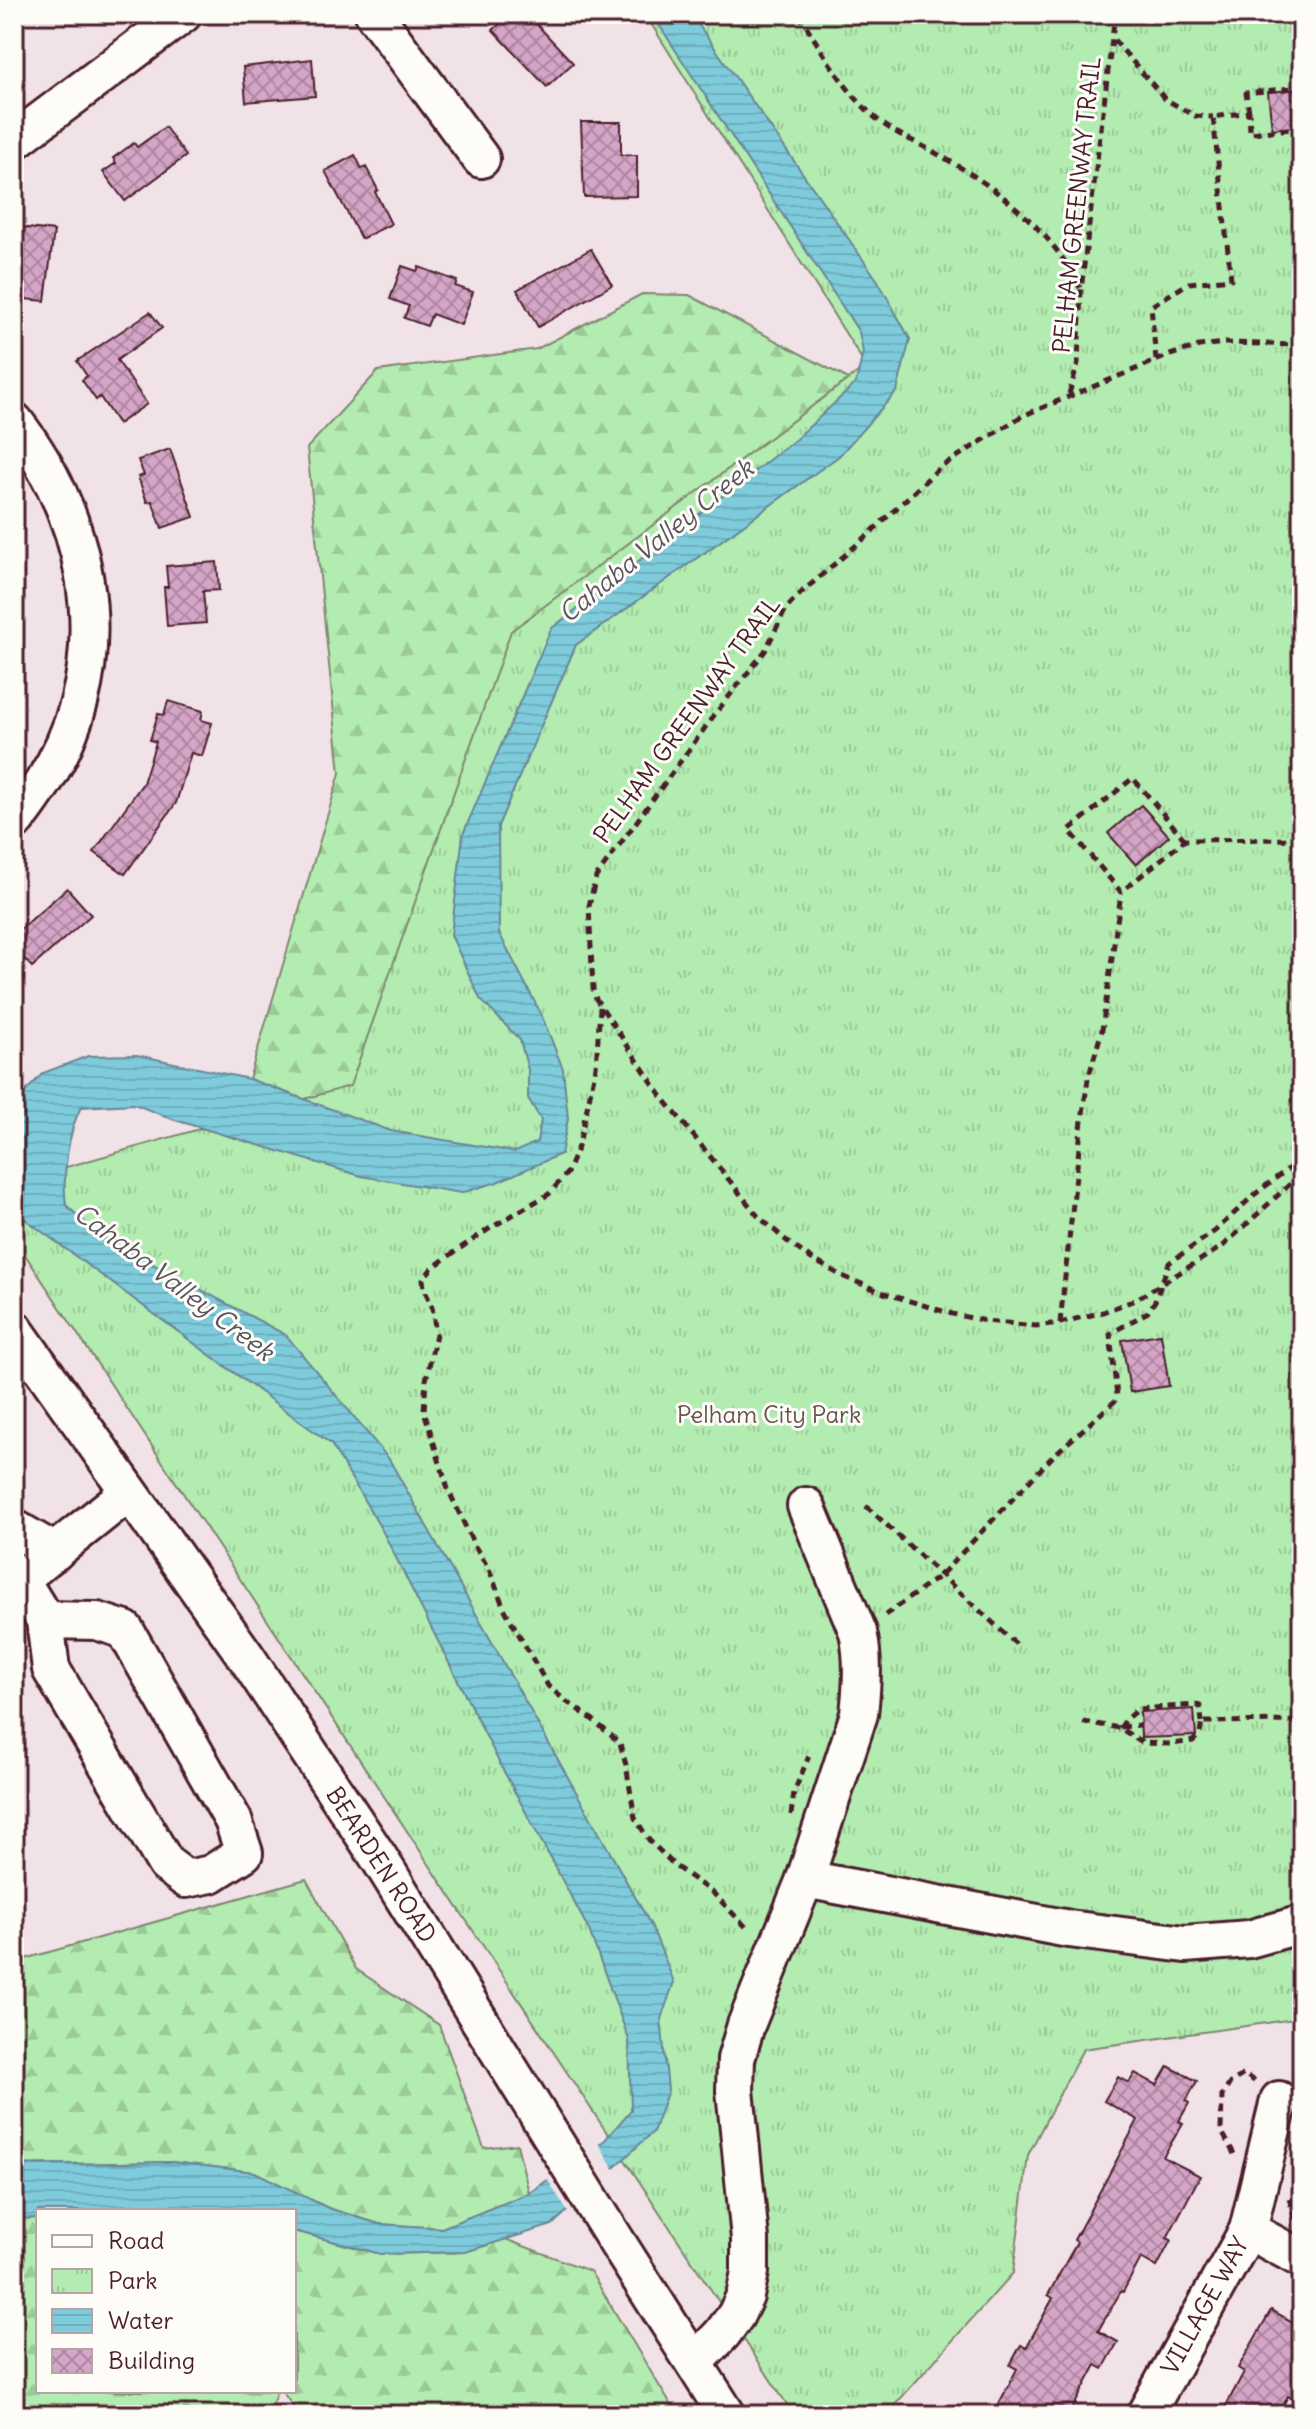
<svg xmlns="http://www.w3.org/2000/svg" width="1316" height="2429" viewBox="0 0 1316 2429" font-family="Delius,sans-serif">
<style>
.forest{fill:url(#forest-firs);stroke:#7e866e;stroke-width:2}
.park{fill:url(#park-tufts);stroke:#7e866e;stroke-width:2}
.water{fill:url(#water-rules);stroke:#698695;stroke-width:2}
.pier{fill:#f1e2e8}
.building{fill:url(#building-cross-hatch);stroke:#4a1f2b;stroke-width:2}
.lines{fill:none;stroke-linecap:round;stroke-linejoin:round}
.minor-casing{stroke:#4a1f2b;stroke-width:42}
.path{stroke:#4a1f2b;stroke-width:5;stroke-dasharray:8 6;stroke-linecap:butt}
.minor{stroke:#fdfcf7;stroke-width:36}
.labels{text-anchor:middle;stroke-width:6;stroke-linejoin:round;paint-order:stroke}
.street-label{font-size:24px;fill:#4a1f2b;stroke:#fdfcf7}
.park-label{font-size:24px;fill:#64524c;stroke:#fdfcf7}
.water-label{font-size:26px;font-style:italic;fill:#5a5360;stroke:#fdfcf7}
</style>
<defs>
<pattern id="forest-firs" width="22" height="20" patternUnits="userSpaceOnUse" patternTransform="scale(2)"><rect width="22" height="20" fill="#b3ecb1"/><path d="M5 1l3.5 6h-7zM16 11l3.5 6h-7z" fill="#9bca98"/></pattern>
<pattern id="park-tufts" width="24" height="20" patternUnits="userSpaceOnUse" patternTransform="scale(2)"><rect width="24" height="20" fill="#b3ecb1"/><path d="M3 7l-1-3M5 7V3M7 7l1-3M15 17l-1-3M17 17v-4M19 17l1-3" fill="none" stroke="#9bca98"/></pattern>
<pattern id="water-rules" width="6" height="5" patternUnits="userSpaceOnUse" patternTransform="scale(2)"><rect width="6" height="5" fill="#7ecbdc"/><path d="M0 2.5h6" fill="none" stroke="#6eaebd"/></pattern>
<pattern id="building-cross-hatch" width="8" height="8" patternUnits="userSpaceOnUse" patternTransform="scale(2)"><rect width="8" height="8" fill="#d4a5c6"/><path d="M0 0l8 8M0 8l8-8" fill="none" stroke="#ae86a1"/></pattern>
</defs>
<rect width="100%" height="100%" fill="#f1e2e8"/>
<filter id="ink" filterUnits="userSpaceOnUse"><feTurbulence type="fractalNoise" baseFrequency=".0125" numOctaves="2"/><feDisplacementMap in="SourceGraphic" scale="16" xChannelSelector="R" yChannelSelector="G"/><feConvolveMatrix kernelMatrix="1 2 1 2 8 2 1 2 1" color-interpolation-filters="sRGB"/></filter>
<g filter="url(#ink)">
<!-- forest -->
<g class="forest">
<polygon points="642,294 689,295 856,383 391,1131 249,1079 340,773 307,448 378,371 537,349"/>
<polygon points="306,1879 356,1969 439,2025 484,2148 517,2144 529,2193 442,2228 379,2224 328,2208 254,2172 172,2162 14,2165 14,1962"/>
<polygon points="38,2218 38,2391 277,2391 268,2415 14,2415 14,2219"/>
<polygon points="294,2231 381,2254 465,2252 505,2239 590,2271 677,2415 299,2415 282,2391 294,2391"/>
</g>
<!-- park -->
<polygon class="park" points="645,14 1302,14 1302,2018 1083,2049 1028,2155 1013,2273 886,2415 794,2415 14,1238 14,1182 350,1086 511,631 866,366"/>
<!-- water -->
<path class="water" d="M652 14H691L878 281 910 339 897 391 839 456 576 645 498 826 499 933 541 1014 563 1069 568 1119 561 1154 497 1182 461 1193 361 1176 175 1120 134 1104 81 1107C68 1132 62 1177 66 1205L100 1236 286 1335 389 1459 652 1927 674 1982 661 2019 668 2090 653 2132 552 2225 465 2252 381 2254 294 2231V2211H38V2218L14 2219V2165L172 2162 255 2172 328 2208 379 2224 442 2228 529 2193 605 2140 631 2110 629 2040 589 1930 500 1764 383 1532 331 1444 14 1211V1104L43 1073 88 1056 137 1055 249 1079 391 1131 515 1152 537 1142 541 1120 528 1098V1070L520 1040 480 999 451 935 463 834 551 629 796 439 856 383 863 352 859 332Z"/>
<!-- pier -->
<polygon class="pier" points="597,2141 616,2172 569,2214 546,2177"/>
<!-- building -->
<g class="building">
<polygon points="511,14 527,14 573,63 547,87 493,30"/>
<polygon points="312,59 315,96 246,102 243,67"/>
<polygon points="1302,89 1302,126 1272,129 1268,92"/>
<polygon points="581,122 621,122 621,155 637,155 637,196 584,197"/>
<polygon points="165,127 186,156 125,201 103,172 116,163 113,158 134,143 137,147"/>
<polygon points="355,155 362,169 366,167 378,190 375,192 391,224 361,239 325,171"/>
<polygon points="18,227 54,231 45,301 14,298 14,256"/>
<polygon points="591,249 612,285 538,327 517,290"/>
<polygon points="402,266 417,271 419,267 457,281 455,286 473,292 461,325 432,314 427,326 404,318 409,306 390,299"/>
<polygon points="150,312 162,328 117,360 147,404 118,424 100,397 96,400 82,380 87,376 77,361"/>
<polygon points="170,449 194,517 162,528 152,501 147,502 138,477 144,475 138,460"/>
<polygon points="217,562 219,590 203,591 206,623 167,626 164,587 168,587 166,566"/>
<polygon points="168,701 203,711 201,720 212,723 202,756 191,753 176,803 125,874 94,852 143,783 156,742 150,740 158,714 164,715"/>
<polygon points="1141,805 1169,836 1136,865 1108,833"/>
<polygon points="67,888 91,915 32,967 14,948 14,935"/>
<polygon points="1161,1334 1169,1386 1130,1392 1122,1340"/>
<polygon points="1194,1709 1196,1736 1141,1738 1140,1712"/>
<polygon points="1168,2066 1197,2081 1186,2101 1189,2103 1179,2121 1183,2123 1163,2157 1200,2176 1167,2238 1171,2240 1157,2267 1141,2258 1123,2292 1121,2291 1098,2331 1118,2342 1103,2369 1096,2365 1069,2415 993,2415 1017,2369 1010,2365 1021,2345 1026,2348 1053,2298 1048,2295 1077,2242 1074,2240 1138,2120 1104,2101 1118,2077 1129,2083 1135,2073 1157,2085"/>
<polygon points="1271,2310 1302,2327 1302,2386 1294,2400 1288,2396 1278,2415 1221,2415 1244,2372 1238,2368"/>
</g>
<g class="lines">
<!-- minor casing -->
<g class="minor-casing">
<g id="minor">
<polyline points="374,14 481,159"/>
<polyline points="14,141 183,14"/>
<path d="M14 421C99 529 118 679 36 793 29 803 22 814 14 822"/>
<polyline points="14,1329 247,1658 379,1858 615,2239 727,2415"/>
<polyline points="14,1528 55,1552"/>
<polyline points="20,1579 45,1620 51,1669 166,1864 186,1879 211,1874 244,1853 233,1820 125,1630 97,1621 45,1620"/>
<polyline points="14,1584 129,1492"/>
<polyline points="805,1879 1069,1929 1185,1944 1249,1939 1302,1924"/>
<polyline points="1248,2230 1302,2259"/>
<path d="M695 2362 722 2334 736 2315 745 2296 750 2272V2239L735 2090 736 2059 746 2025 805 1879 859 1714C862 1686 864 1659 858 1632L806 1506"/>
<polyline points="1145,2415 1248,2230 1279,2100"/>
</g>
</g>
<!-- path -->
<g class="path">
<path d="M799 14C822 51 845 93 879 121 896 134 914 141 932 151 991 183 1052 228 1081 290"/>
<polyline points="1114,40 1165,99 1195,116 1213,117"/>
<polyline points="1249,112 1246,93 1302,87"/>
<polyline points="1302,345 1224,343 1199,346 1170,355 1022,416 939,468 867,536 802,592 786,609 765,651 715,714 596,877 589,906 593,989 596,999 660,1094 758,1216 788,1242 810,1258 842,1276 884,1293 952,1314 986,1321 1036,1326 1060,1323 1103,1312 1135,1300 1223,1246 1302,1173"/>
<polyline points="1156,360 1151,306 1189,283 1231,279 1213,117 1249,112 1250,133 1302,128"/>
<polyline points="1069,394 1078,363 1081,290 1115,14"/>
<polyline points="1185,840 1133,778 1069,830 1121,892 1185,840 1302,839"/>
<polyline points="600,1007 596,1067 579,1144 567,1173 549,1194 492,1227 456,1251 432,1268 423,1279 424,1288 432,1307 436,1334 426,1380 424,1411 448,1489 474,1545 489,1569 504,1608 548,1686 567,1702 592,1719 620,1743 626,1765 635,1818 649,1840 675,1866 713,1893 749,1930"/>
<polyline points="1060,1323 1082,1120 1088,1079 1102,1030 1121,893"/>
<polyline points="866,1506 1016,1644"/>
<polyline points="885,1615 940,1576 1054,1455 1115,1401 1117,1396 1110,1334 1148,1312 1155,1301 1169,1263 1215,1231 1254,1195 1302,1158"/>
<polyline points="1083,1722 1120,1728 1142,1743 1173,1744 1193,1741 1200,1734 1202,1722 1302,1721"/>
<polyline points="1121,1727 1140,1725"/>
<polyline points="1120,1728 1127,1718 1138,1709 1196,1705 1200,1706 1202,1722"/>
<polyline points="791,1815 794,1792 809,1756"/>
<polyline points="1234,2154 1221,2130 1222,2096 1230,2083 1244,2074 1257,2083"/>
<polyline points="1289,2198 1295,2219"/>
</g>
<!-- minor -->
<use href="#minor" class="minor"/>
</g>
</g>
<g class="labels">
<!-- street labels -->
<g class="street-label">
<text transform="translate(1077 205) rotate(-84)" y="8">PELHAM GREENWAY TRAIL</text>
<text transform="translate(687 720) rotate(-54)" y="8">PELHAM GREENWAY TRAIL</text>
<text transform="translate(381 1865) rotate(57)" y="8">BEARDEN ROAD</text>
<text transform="translate(1205 2306) rotate(-61)" y="8">VILLAGE WAY</text>
</g>
<!-- park labels -->
<g class="park-label">
<text x="769" y="1423">Pelham City Park</text>
</g>
<!-- water labels -->
<g class="water-label">
<text transform="translate(656 541) rotate(-39)" y="9">Cahaba Valley Creek</text>
<text transform="translate(174 1282) rotate(37)" y="9">Cahaba Valley Creek</text>
</g>
</g>
<!-- margin -->
<rect width="1316" height="2429" fill="none" stroke="#fdfcf7" stroke-width="48"/>
<rect x="24" y="24" width="1268" height="2381" fill="none" stroke="#4a1f2b" stroke-width="3" filter="url(#ink)"/>
<!-- legend -->
<rect x="36" y="2209" width="260" height="184" fill="#fdfcf7" stroke="#b5a4a5" stroke-width="2"/>
<rect x="52" y="2235" width="40" height="12" fill="#fdfcf7" stroke="#b5a4a5" stroke-width="2"/>
<text x="108" y="2249" font-size="24" fill="#4a1f2b">Road</text>
<rect x="52" y="2269" width="40" height="24" fill="url(#park-tufts)" stroke="#b5a4a5" stroke-width="2"/>
<text x="108" y="2289" font-size="24" fill="#4a1f2b">Park</text>
<rect x="52" y="2309" width="40" height="24" fill="url(#water-rules)" stroke="#b5a4a5" stroke-width="2"/>
<text x="108" y="2329" font-size="24" fill="#4a1f2b">Water</text>
<rect x="52" y="2349" width="40" height="24" fill="url(#building-cross-hatch)" stroke="#b5a4a5" stroke-width="2"/>
<text x="108" y="2369" font-size="24" fill="#4a1f2b">Building</text>
</svg>
